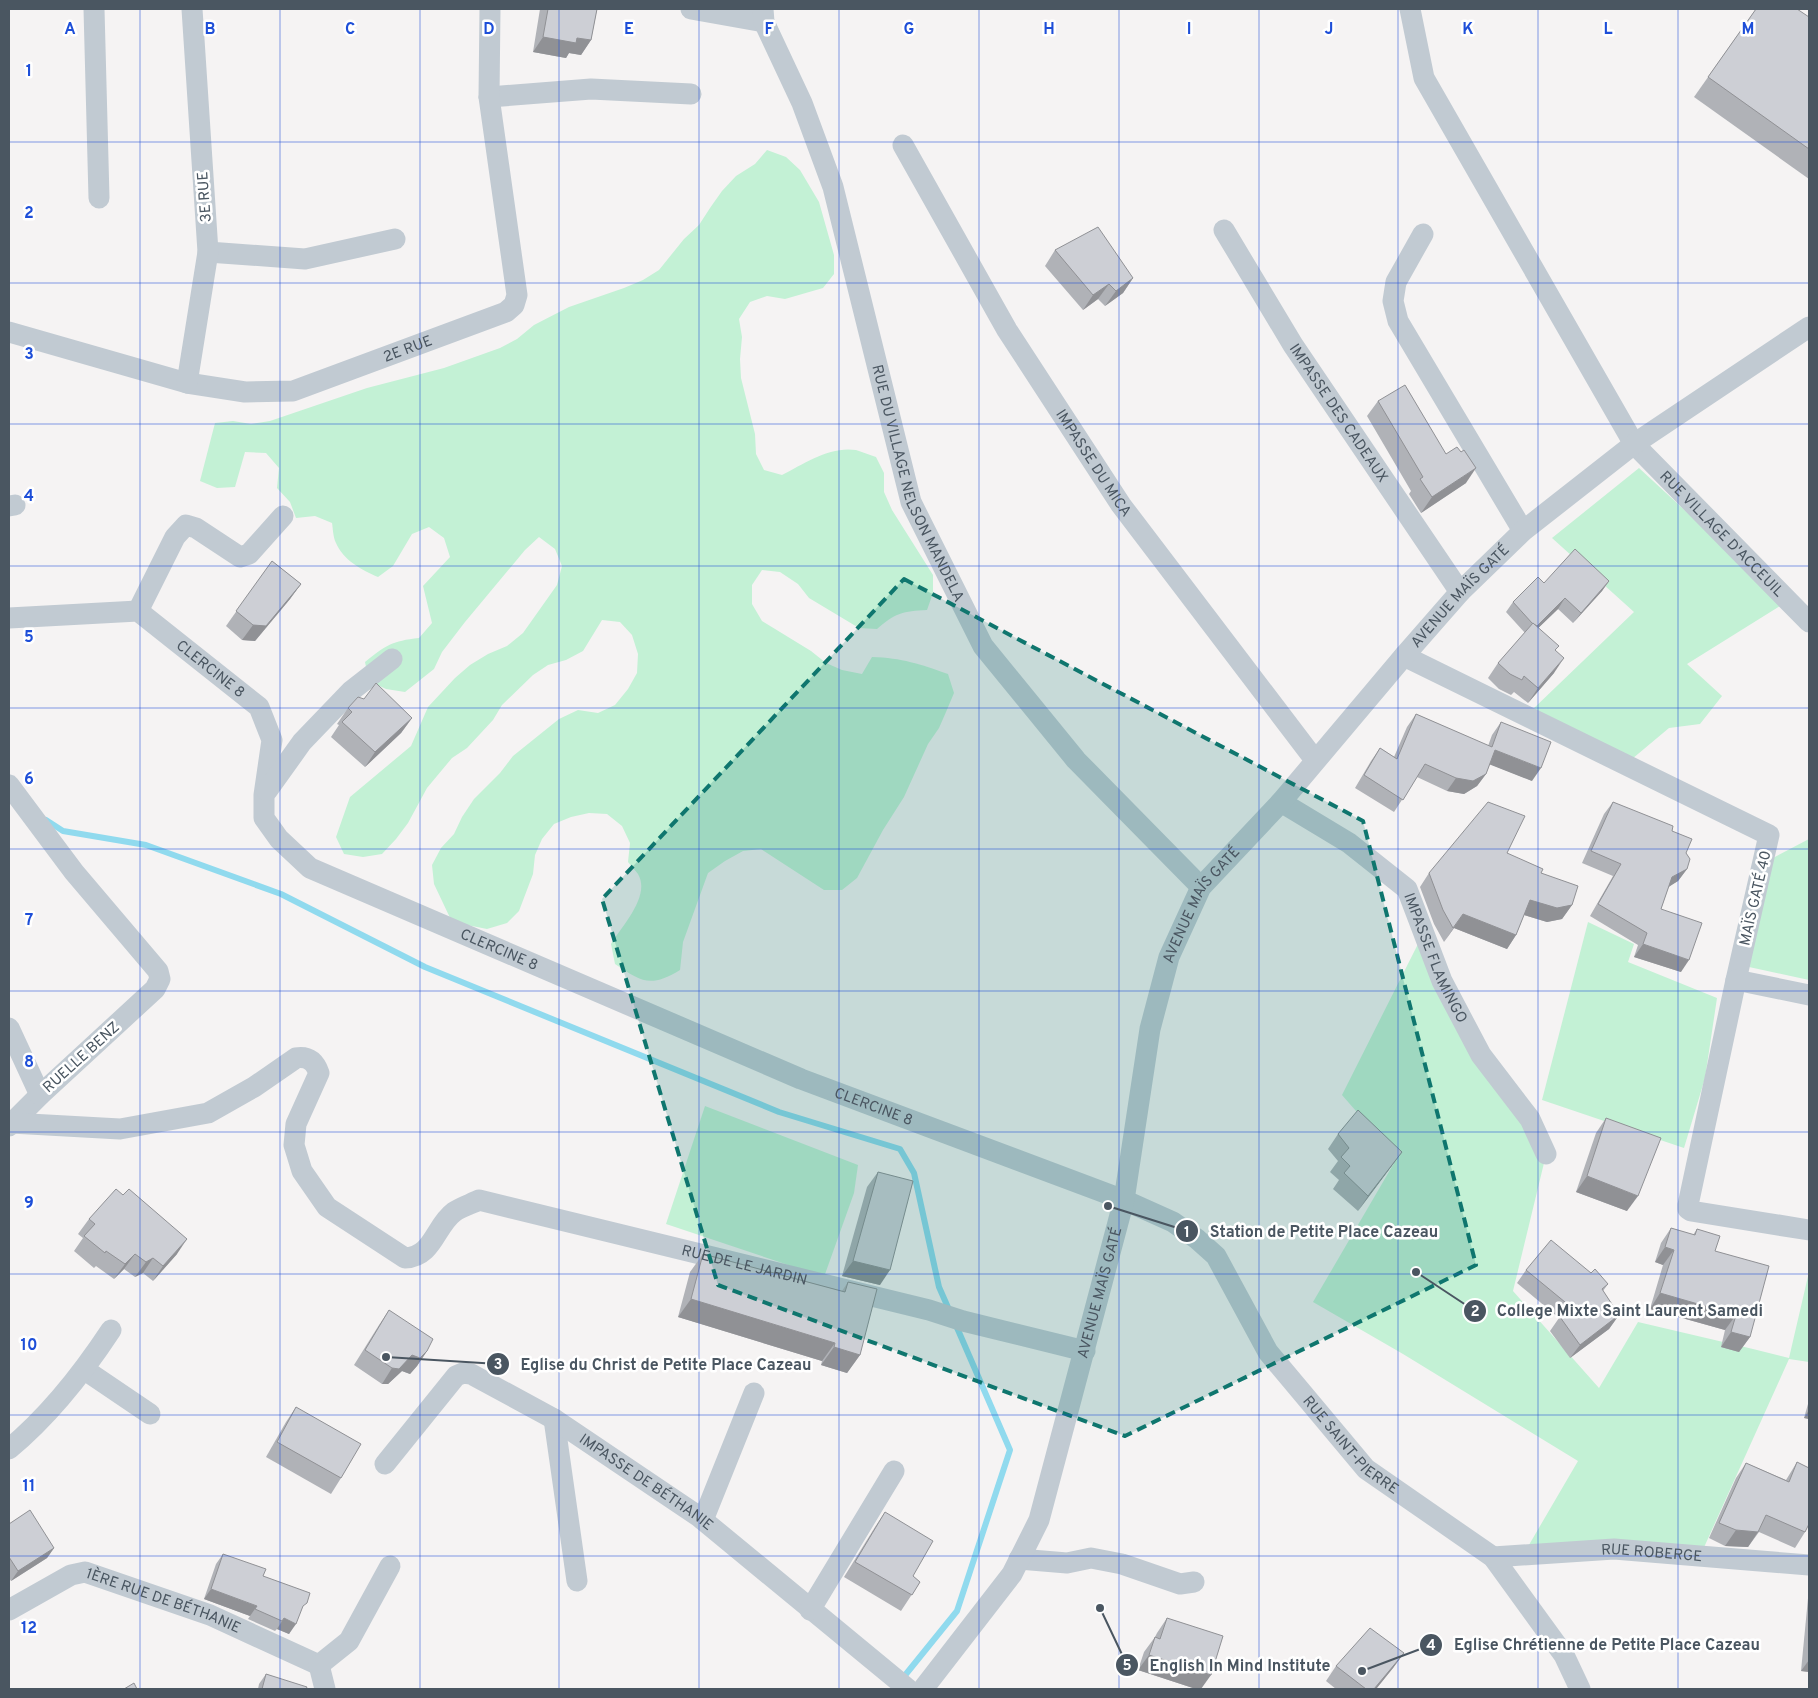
<svg xmlns="http://www.w3.org/2000/svg" width="1818" height="1698" viewBox="0 0 1818 1698" font-family="Overpass,sans-serif">
<style>
.green{fill:#c3f1d5}
.lines{fill:none;stroke-linecap:round;stroke-linejoin:round}
.stream{stroke:#90daee;stroke-width:6}
.minor{stroke:#c1cad2;stroke-width:21}
.wall{fill:#b0b2b7}
.shaded-wall{fill:#909195}
.building{fill:#cdcfd5;stroke:#909195}
.marked{fill:#0f766e;fill-opacity:0.2;stroke:#0f766e;stroke-width:4;stroke-dasharray:10 6;stroke-linejoin:round}
.grid{fill:none;stroke:#1d4ed8;stroke-width:1;stroke-opacity:0.55}
.labels{text-anchor:middle;stroke-width:5;stroke-linejoin:round;paint-order:stroke}
.street-label{font-size:15px;fill:#4a5661;stroke:#fff}
.grid-label{font-size:16px;text-anchor:middle;font-weight:bold;fill:#1d4ed8;stroke:#fff;stroke-width:5;stroke-linejoin:round;paint-order:stroke}
.leader{fill:none;stroke:#4a5661;stroke-width:2}
.callout-dot{fill:#4a5661;stroke:#fff;stroke-width:2}
.mark-label{font-size:15px;text-anchor:middle;font-weight:bold;fill:#fff}
.callout-label{font-size:16px;text-anchor:middle;font-weight:bold;fill:#4a5661;stroke:#fff;stroke-width:5;stroke-linejoin:round;paint-order:stroke}
</style>
<rect width="100%" height="100%" fill="#f5f3f3"/>
<!-- green -->
<g class="green">
<path d="M767 150 786 157 800 170 819 202 834 255V274L823 288 785 299 767 296 750 302 739 319 742 337 740 359 741 378 755 434 756 454 764 470 782 475C805 463 830 446 856 450 863 452 869 455 876 457L884 473V492L892 510 933 575V593L927 610C903 611 895 613 877 629L859 628 809 598 798 584 780 572 762 570 752 585V604L762 621 811 651 826 663 842 670 862 674 872 657C902 658 920 664 948 674L954 693 946 712 939 728 928 744 904 797 883 830 857 878 842 890H824L761 849 743 851 725 861 708 873 683 942 680 970C650 988 642 982 615 964L611 944C622 926 651 896 638 874 635 870 631 866 628 862L630 843 622 826 607 814 589 813 571 817 554 824 542 839 535 855 533 874 519 911 507 923 487 929 452 922 434 884 432 865 441 848 454 834 462 817 474 799 500 773 513 756 559 719 578 710 598 713 615 705 628 689 637 673 638 654 632 635 620 622 602 620 583 651 566 660 548 665 533 675 502 705 493 720 467 748 452 758 427 788 408 823 396 839 382 854 363 857 344 854 336 837 350 797 411 746 428 707 455 678 470 665 488 654 507 646 523 633 557 585 562 566 555 549 539 537 525 550 465 622 442 652 434 669 405 692 386 689 369 681 365 662C386 645 392 641 419 638L432 623 423 586 450 557 444 538 429 527 412 534 393 566 378 577C362 570 343 560 336 543 333 537 333 529 332 523L315 516 296 518 290 502 277 488 279 468 266 453 245 452 235 487 217 488 200 481 215 423 233 421 251 424 270 421 367 388 444 368 500 348 517 339 534 325 569 307 624 288 643 280 659 270 684 239 699 225 710 208 722 191 736 176 755 164Z"/>
<polygon points="1639,468 1785,603 1687,664 1722,696 1700,724 1669,728 1632,759 1532,710 1634,612 1552,538"/>
<polygon points="1809,839 1809,980 1749,967 1771,859"/>
<polygon points="1588,922 1634,944 1628,962 1717,998 1705,1078 1684,1148 1542,1100"/>
<polygon points="1420,940 1528,1122 1544,1163 1513,1291 1599,1388 1638,1322 1753,1349 1789,1358 1809,1272 1809,1362 1789,1359 1701,1554 1526,1550 1578,1461 1403,1354 1313,1302 1397,1158 1342,1095"/>
<polygon points="705,1106 858,1165 854,1193 824,1277 666,1224"/>
</g>
<g class="lines">
<!-- stream -->
<g class="stream">
<polyline points="46,820 63,831 146,845 281,894 425,967 779,1112 900,1149 914,1173 939,1287 950,1312"/>
<polyline points="902,1679 957,1611 1010,1450 955,1323"/>
</g>
<!-- minor -->
<g class="minor">
<polyline points="94,9 99,198"/>
<polyline points="691,9 764,22"/>
<path id="s1" d="M763 9 764 22 802 103 833 187 911 502 983 646 1076 760 1201 887"/>
<path id="s2" d="M1410 9 1424 78 1634 444 1809 622"/>
<polyline points="489,97 591,89 691,94"/>
<path id="s3" d="M903 145 1007 330 1121 505 1315 760"/>
<path id="s4" d="M1224 230 1293 345 1460 592"/>
<polyline points="1423,234 1396,282 1393,301 1398,321 1523,531"/>
<polyline points="208,252 305,259 395,239"/>
<path id="s5" d="M9 332 187 383 245 392 293 391 506 312 514 305 517 295 489 97 490 9"/>
<polyline points="187,383 208,252 192,9"/>
<polyline points="9,506 15,505"/>
<polyline points="138,611 175,537 186,525 196,528 240,557 249,554 283,516"/>
<path id="s6" d="M9 618 138 611 259 707 272 740 264 795V818L279 839 310 868 801 1079 1124 1200 1173 1222 1197 1239 1216 1256 1268 1352 1366 1469 1493 1557 1564 1655 1580 1689"/>
<polyline points="1404,656 1769,835 1736,980 1688,1205 1688,1209 1691,1211 1809,1230"/>
<polyline points="9,785 74,872 158,971 160,979 155,989 40,1095 9,1126"/>
<polyline points="267,791 302,742 351,691 392,659"/>
<path id="s7" d="M1281 802 1349 843 1407 889 1442 981 1481 1055 1530 1119 1546 1154"/>
<polyline points="1736,980 1809,995"/>
<polyline points="9,1028 40,1095"/>
<path id="s8" d="M11 1123 120 1129 208 1113 254 1087 296 1058C309 1056 315 1062 319 1073L296 1124 294 1145 302 1171 327 1207 405 1258C433 1257 435 1226 454 1212 461 1207 471 1204 479 1200L929 1310 963 1321 1085 1351"/>
<polyline points="85,1370 150,1414"/>
<polyline points="554,1419 577,1581"/>
<path d="M9 1449C50 1415 82 1374 111 1330"/>
<path id="s9" d="M385 1464 456 1376 463 1373 471 1374 554 1419 698 1516 908 1689"/>
<polyline points="703,1520 754,1393"/>
<path id="s10" d="M1493 1557 1614 1549 1809 1565"/>
<polyline points="1019,1559 1067,1563 1091,1558 1122,1564 1180,1584 1194,1582"/>
<path id="s11" d="M9 1610 71 1575 85 1572 210 1615 319 1665"/>
<polyline points="810,1610 894,1471"/>
<polyline points="319,1665 349,1641 390,1566"/>
<polyline points="319,1665 325,1689"/>
<path id="s12" d="M923 1689 1012 1574 1039 1520 1124 1200 1150 1029 1169 957 1201 887 1281 802 1404 656 1460 592 1523 531 1634 444 1809 327"/>
</g>
</g>
<!-- wall -->
<g class="wall">
<polygon points="540,9 597,9 591,40 581,55 569,53 566,58 533,52"/>
<polygon points="1756,9 1809,17 1809,179 1694,97"/>
<polygon points="1055,250 1133,278 1123,293 1105,306 1098,299 1083,310 1045,266"/>
<polygon points="1378,401 1446,454 1466,483 1421,513 1409,494 1411,491 1367,416"/>
<polygon points="272,561 301,584 290,599 255,641 242,640 226,626"/>
<polygon points="1609,581 1602,591 1573,623 1558,609 1538,628 1556,650 1554,673 1528,703 1514,692 1511,695 1499,689 1488,678 1498,663 1525,633 1506,612 1513,602 1544,583"/>
<polygon points="348,708 412,718 401,733 365,767 331,737 339,725 337,724"/>
<polygon points="1416,714 1488,746 1492,735 1501,722 1532,781 1490,764 1486,774 1477,786 1464,794 1447,791 1417,777 1394,812 1355,788 1371,761 1380,748 1394,757 1407,727"/>
<polygon points="1613,802 1672,831 1686,853 1687,869 1678,881 1669,886 1661,909 1681,972 1634,957 1638,945 1590,916 1613,876 1582,863 1604,814"/>
<polygon points="1507,853 1541,873 1572,905 1562,919 1547,922 1524,915 1516,935 1507,949 1454,928 1444,942 1434,924 1420,887 1429,873"/>
<polygon points="1606,1118 1627,1211 1576,1192 1596,1133"/>
<polygon points="1338,1134 1402,1152 1358,1211 1333,1189 1339,1180 1330,1172 1338,1161 1328,1149"/>
<polygon points="878,1172 880,1285 842,1276 867,1187"/>
<polygon points="89,1219 177,1254 153,1281 143,1273 135,1277 124,1269 114,1279 96,1266 94,1268 74,1251 83,1238 78,1234"/>
<polygon points="1671,1228 1693,1235 1697,1229 1715,1251 1750,1337 1739,1352 1721,1347 1725,1330 1650,1309 1663,1265 1655,1262 1661,1243"/>
<polygon points="703,1254 842,1291 848,1282 860,1355 847,1373 821,1365 822,1361 678,1317 690,1272"/>
<polygon points="1526,1270 1591,1273 1608,1284 1603,1291 1619,1315 1609,1329 1570,1358 1550,1331 1559,1318 1517,1283"/>
<polygon points="389,1310 427,1351 417,1366 410,1374 402,1371 388,1384 382,1384 354,1365 379,1325"/>
<polygon points="1809,1402 1809,1419 1804,1418 1808,1404"/>
<polygon points="296,1407 341,1478 331,1494 266,1457 286,1422"/>
<polygon points="1797,1462 1805,1532 1795,1548 1759,1532 1748,1547 1725,1546 1709,1538 1736,1478 1746,1463 1786,1480"/>
<polygon points="885,1512 913,1576 920,1582 901,1611 844,1577 875,1527"/>
<polygon points="9,1524 54,1548 47,1558 11,1581 9,1578"/>
<polygon points="223,1554 263,1576 300,1613 289,1634 277,1629 275,1631 248,1619 250,1616 204,1599 216,1564"/>
<polygon points="1809,1588 1809,1672 1801,1671"/>
<polygon points="1167,1618 1201,1689 1196,1689 1138,1670 1144,1652 1155,1637 1157,1633"/>
<polygon points="1404,1653 1393,1668 1376,1689 1336,1689 1326,1681 1336,1666"/>
<polygon points="266,1674 306,1689 258,1689 259,1684"/>
</g>
<!-- shaded-wall -->
<g class="shaded-wall">
<polygon points="543,37 577,38 591,40 581,55 569,53 566,58 533,52"/>
<polygon points="1133,278 1123,293 1105,306 1116,291"/>
<polygon points="1109,284 1098,299 1083,310 1093,295"/>
<polygon points="1476,468 1466,483 1421,513 1432,497"/>
<polygon points="1609,581 1602,591 1573,623 1581,613"/>
<polygon points="301,584 290,599 255,641 242,640 253,625"/>
<polygon points="1565,598 1558,609 1529,637 1536,627"/>
<polygon points="1564,658 1554,673 1528,703 1538,688"/>
<polygon points="412,718 401,733 365,767 375,752"/>
<polygon points="1495,750 1541,768 1532,781 1486,763"/>
<polygon points="1486,774 1477,786 1464,794 1447,791 1456,778"/>
<polygon points="1687,869 1678,881 1664,890 1672,877"/>
<polygon points="1530,900 1572,905 1562,919 1547,922 1521,914"/>
<polygon points="1463,914 1516,935 1507,949 1454,928 1444,942"/>
<polygon points="1643,944 1689,960 1681,972 1634,957"/>
<polygon points="1402,1152 1391,1167 1358,1211 1368,1196"/>
<polygon points="1587,1176 1638,1196 1627,1211 1576,1192"/>
<polygon points="187,1239 177,1254 153,1281 163,1266"/>
<polygon points="1665,1247 1674,1250 1663,1265 1655,1262"/>
<polygon points="135,1254 124,1269 114,1279 125,1264"/>
<polygon points="153,1258 143,1273 135,1277 146,1262"/>
<polygon points="853,1261 890,1270 880,1285 842,1276"/>
<polygon points="1660,1293 1736,1315 1725,1330 1650,1309"/>
<polygon points="691,1299 835,1343 822,1361 678,1317"/>
<polygon points="1619,1315 1609,1329 1570,1358 1580,1345"/>
<polygon points="1731,1332 1750,1337 1739,1352 1721,1347"/>
<polygon points="834,1347 860,1355 847,1373 821,1365"/>
<polygon points="427,1351 417,1366 410,1374 402,1371 388,1384 382,1384 392,1368 412,1355"/>
<polygon points="1809,1410 1809,1419 1804,1418"/>
<polygon points="1736,1530 1758,1532 1748,1547 1725,1546"/>
<polygon points="54,1548 47,1558 11,1581 18,1571"/>
<polygon points="211,1589 257,1606 250,1616 204,1599"/>
<polygon points="284,1618 296,1624 289,1634 277,1629"/>
<polygon points="1404,1653 1393,1668 1376,1689 1374,1689"/>
<polygon points="1149,1655 1211,1675 1201,1689 1196,1689 1138,1670"/>
<polygon points="1809,1660 1809,1672 1801,1671"/>
</g>
<!-- building -->
<g class="building">
<polygon points="548,9 597,9 591,40 577,38 576,43 543,37"/>
<polygon points="1756,9 1797,9 1809,17 1809,149 1708,77"/>
<polygon points="1098,227 1133,278 1116,291 1109,284 1093,295 1055,250"/>
<polygon points="1405,385 1446,454 1457,447 1461,452 1464,450 1476,468 1432,497 1420,479 1423,477 1378,401"/>
<polygon points="1575,549 1609,581 1581,613 1565,598 1537,626 1532,623 1513,602 1538,577 1544,583"/>
<polygon points="272,561 301,584 266,626 253,625 236,611"/>
<polygon points="1533,623 1559,646 1555,650 1564,658 1538,688 1524,676 1522,680 1510,674 1498,663"/>
<polygon points="376,683 412,718 375,752 342,722 352,712 348,708 358,697 364,699"/>
<polygon points="1416,714 1492,747 1501,722 1551,742 1541,768 1495,750 1486,774 1473,781 1456,778 1425,764 1403,800 1364,775 1380,748 1397,759"/>
<polygon points="1488,802 1525,816 1507,853 1543,869 1541,873 1578,886 1572,905 1557,908 1530,900 1516,935 1463,914 1453,928 1443,910 1429,873"/>
<polygon points="1613,802 1673,826 1672,831 1692,839 1686,853 1690,859 1687,869 1672,877 1661,909 1702,923 1689,960 1643,944 1647,933 1598,904 1621,864 1591,851"/>
<polygon points="1358,1110 1402,1152 1368,1196 1344,1173 1350,1166 1341,1157 1349,1148 1338,1134"/>
<polygon points="1606,1118 1661,1138 1638,1196 1587,1176"/>
<polygon points="878,1172 913,1181 890,1270 853,1261"/>
<polygon points="116,1189 123,1195 129,1189 187,1239 163,1266 153,1258 146,1262 135,1254 125,1264 106,1251 105,1253 84,1236 95,1224 89,1219"/>
<polygon points="1671,1228 1695,1235 1697,1229 1720,1236 1715,1251 1769,1266 1750,1337 1731,1332 1736,1315 1660,1293 1674,1250 1665,1247"/>
<polygon points="1551,1240 1591,1273 1595,1269 1608,1284 1602,1289 1619,1315 1580,1345 1560,1317 1571,1307 1526,1270"/>
<polygon points="703,1254 845,1292 848,1282 877,1289 860,1355 834,1347 835,1343 691,1299"/>
<polygon points="389,1310 433,1339 427,1351 420,1358 412,1355 399,1369 392,1368 365,1350"/>
<polygon points="296,1407 361,1444 341,1478 277,1442"/>
<polygon points="1797,1462 1809,1468 1809,1524 1805,1532 1766,1515 1758,1532 1736,1530 1719,1523 1746,1463 1789,1482"/>
<polygon points="30,1510 54,1548 18,1571 9,1557 9,1524"/>
<polygon points="885,1512 933,1541 913,1576 920,1582 912,1595 855,1562"/>
<polygon points="223,1554 266,1569 263,1576 310,1593 307,1603 303,1606 296,1624 284,1618 282,1621 255,1609 257,1606 211,1589"/>
<polygon points="1167,1618 1223,1636 1211,1675 1149,1655 1155,1637 1160,1639"/>
<polygon points="1370,1628 1404,1653 1374,1689 1366,1689 1336,1666"/>
<polygon points="266,1674 307,1687 306,1689 262,1689"/>
<polygon points="134,1683 137,1689 124,1689"/>
</g>
<!-- marked area -->
<path class="marked" d="M904 579 1363 821 1476 1265 1125 1436 718 1285 602 899Z"/>
<!-- grid -->
<path class="grid" d="M140 9V1689M280 9V1689M420 9V1689M559 9V1689M699 9V1689M839 9V1689M979 9V1689M1119 9V1689M1259 9V1689M1398 9V1689M1538 9V1689M1678 9V1689M9 142H1809M9 283H1809M9 424H1809M9 566H1809M9 708H1809M9 849H1809M9 991H1809M9 1132H1809M9 1274H1809M9 1415H1809M9 1556H1809"/>
<g class="labels">
<!-- street labels -->
<g class="street-label">
<text transform="translate(204 197) rotate(-94)" y="5">3E RUE</text>
<text dy="5" stroke="none"><textPath href="#s5" startOffset="414">2E RUE</textPath></text>
<text dy="5" stroke="none"><textPath href="#s4" startOffset="216">IMPASSE DES CADEAUX</textPath></text>
<text dy="5" stroke="none"><textPath href="#s3" startOffset="371">IMPASSE DU MICA</textPath></text>
<text dy="5" stroke="none"><textPath href="#s1" startOffset="501">RUE DU VILLAGE NELSON MANDELA</textPath></text>
<text dy="5" stroke="none"><textPath href="#s2" startOffset="618">RUE VILLAGE D'ACCEUIL</textPath></text>
<text dy="5" stroke="none"><textPath href="#s12" startOffset="1251">AVENUE MAÏS GATÉ</textPath></text>
<text dy="5" stroke="none"><textPath href="#s6" startOffset="222">CLERCINE 8</textPath></text>
<text transform="translate(1755 898) rotate(-77)" y="5">MAÏS GATÉ 40</text>
<text dy="5" stroke="none"><textPath href="#s12" startOffset="846">AVENUE MAÏS GATÉ</textPath></text>
<text dy="5" stroke="none"><textPath href="#s6" startOffset="672">CLERCINE 8</textPath></text>
<text dy="5" stroke="none"><textPath href="#s7" startOffset="228">IMPASSE FLAMINGO</textPath></text>
<text transform="translate(81 1057) rotate(-42)" y="5">RUELLE BENZ</text>
<text dy="5" stroke="none"><textPath href="#s6" startOffset="1078">CLERCINE 8</textPath></text>
<text dy="5" stroke="none"><textPath href="#s8" startOffset="945">RUE DE LE JARDIN</textPath></text>
<text dy="5" stroke="none"><textPath href="#s12" startOffset="441">AVENUE MAÏS GATÉ</textPath></text>
<text dy="5" stroke="none"><textPath href="#s6" startOffset="1688">RUE SAINT-PIERRE</textPath></text>
<text dy="5" stroke="none"><textPath href="#s9" startOffset="335">IMPASSE DE BÉTHANIE</textPath></text>
<text dy="5" stroke="none"><textPath href="#s10" startOffset="159">RUE ROBERGE</textPath></text>
<text dy="5" stroke="none"><textPath href="#s11" startOffset="169">1ÈRE RUE DE BÉTHANIE</textPath></text>
</g>
</g>
<g class="grid-label">
<text x="70" y="34">A</text>
<text x="210" y="34">B</text>
<text x="350" y="34">C</text>
<text x="489" y="34">D</text>
<text x="629" y="34">E</text>
<text x="769" y="34">F</text>
<text x="909" y="34">G</text>
<text x="1049" y="34">H</text>
<text x="1189" y="34">I</text>
<text x="1329" y="34">J</text>
<text x="1468" y="34">K</text>
<text x="1608" y="34">L</text>
<text x="1748" y="34">M</text>
<text x="29" y="76">1</text>
<text x="29" y="218">2</text>
<text x="29" y="359">3</text>
<text x="29" y="501">4</text>
<text x="29" y="642">5</text>
<text x="29" y="784">6</text>
<text x="29" y="925">7</text>
<text x="29" y="1067">8</text>
<text x="29" y="1208">9</text>
<text x="29" y="1350">10</text>
<text x="29" y="1491">11</text>
<text x="29" y="1633">12</text>
</g>
<!-- callouts -->
<path class="leader" d="M1108 1206L1187 1231M1416 1272L1475 1311M386 1357L498 1364M1362 1671L1431 1645M1100 1608L1127 1665"/>
<g class="callout-dot">
<circle cx="1108" cy="1206" r="5"/>
<circle cx="1416" cy="1272" r="5"/>
<circle cx="386" cy="1357" r="5"/>
<circle cx="1362" cy="1671" r="5"/>
<circle cx="1100" cy="1608" r="5"/>
<circle cx="1187" cy="1231" r="12"/>
<circle cx="1475" cy="1311" r="12"/>
<circle cx="498" cy="1364" r="12"/>
<circle cx="1431" cy="1645" r="12"/>
<circle cx="1127" cy="1665" r="12"/>
</g>
<g class="mark-label">
<text x="1187" y="1237">1</text>
<text x="1475" y="1316">2</text>
<text x="498" y="1369">3</text>
<text x="1431" y="1650">4</text>
<text x="1127" y="1670">5</text>
</g>
<g class="callout-label">
<text x="1324" y="1237">Station de Petite Place Cazeau</text>
<text x="1630" y="1316">College Mixte Saint Laurent Samedi</text>
<text x="666" y="1370">Eglise du Christ de Petite Place Cazeau</text>
<text x="1607" y="1650">Eglise Chrétienne de Petite Place Cazeau</text>
<text x="1240" y="1671">English In Mind Institute</text>
</g>
<!-- border -->
<rect width="1818" height="1698" fill="none" stroke="#4a5661" stroke-width="20"/>
</svg>
